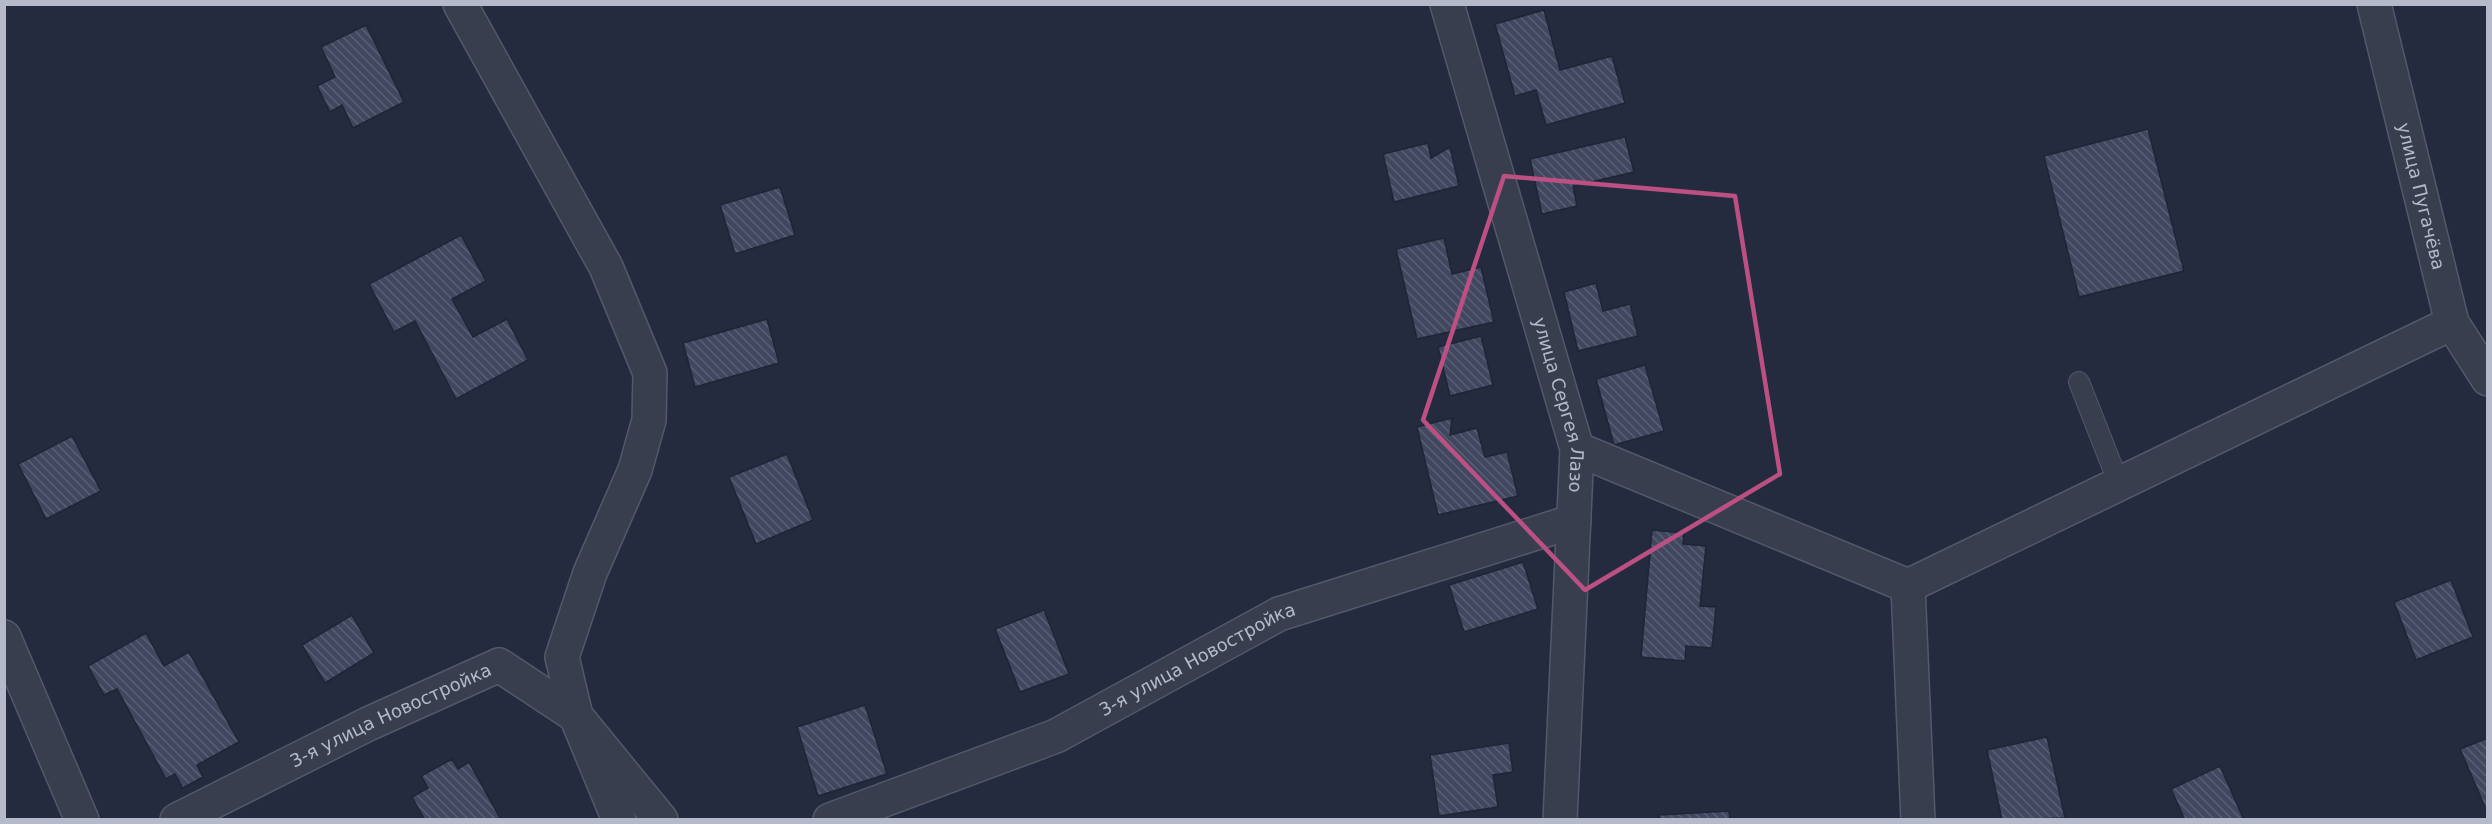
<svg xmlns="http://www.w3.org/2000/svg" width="2492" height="824" viewBox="0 0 2492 824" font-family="'DejaVu Sans',sans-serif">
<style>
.building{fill:url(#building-back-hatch);stroke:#1f2536;stroke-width:1.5}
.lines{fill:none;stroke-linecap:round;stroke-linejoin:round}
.service-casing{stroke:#53596a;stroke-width:22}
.minor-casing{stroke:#53596a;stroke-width:36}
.service{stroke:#393e4f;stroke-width:20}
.minor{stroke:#393e4f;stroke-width:33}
.marked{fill:none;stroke:#bd5082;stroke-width:4.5;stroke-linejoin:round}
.labels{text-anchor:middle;stroke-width:5;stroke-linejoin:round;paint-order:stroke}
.street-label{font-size:18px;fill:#b5b9ca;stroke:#1d2334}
</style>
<defs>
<pattern id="building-back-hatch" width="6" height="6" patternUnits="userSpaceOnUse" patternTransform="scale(1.5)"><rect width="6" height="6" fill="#40475f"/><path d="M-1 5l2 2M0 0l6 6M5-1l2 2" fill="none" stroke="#595f75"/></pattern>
</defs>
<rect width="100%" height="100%" fill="#242b3f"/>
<!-- building -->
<g class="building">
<polygon points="1544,10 1560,70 1612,56 1625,103 1546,125 1536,90 1515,96 1495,24"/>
<polygon points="366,25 404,102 353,128 342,105 330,112 317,86 335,77 321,47"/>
<polygon points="2148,129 2184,271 2079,297 2044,156"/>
<polygon points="1625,137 1634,172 1573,186 1577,206 1542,214 1530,159"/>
<polygon points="1428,143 1431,158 1450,147 1459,186 1394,202 1383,154"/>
<polygon points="780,187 795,235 735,254 720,205"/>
<polygon points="461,235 486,281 452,299 473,337 507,319 528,360 456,399 415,321 394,332 369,284"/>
<polygon points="1444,238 1452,274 1481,267 1494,322 1417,339 1396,249"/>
<polygon points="1596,283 1603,311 1630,304 1638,336 1578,351 1564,292"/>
<polygon points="767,319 779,363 695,387 683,343"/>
<polygon points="1481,336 1493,385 1450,396 1438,347"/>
<polygon points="1645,365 1664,431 1614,445 1596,379"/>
<polygon points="1452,418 1450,435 1477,428 1485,457 1507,452 1518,496 1438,515 1417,427"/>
<polygon points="72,436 101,491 46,519 18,464"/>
<polygon points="787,454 813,520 756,544 729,477"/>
<polygon points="1652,530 1684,533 1683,544 1706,546 1700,606 1716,607 1712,648 1686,646 1685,661 1641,657"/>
<polygon points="1523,562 1538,609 1464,632 1449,585"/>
<polygon points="2451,580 2473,637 2416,660 2394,602"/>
<polygon points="1044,610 1069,674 1020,692 995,629"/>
<polygon points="352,615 374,653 325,683 302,645"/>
<polygon points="146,633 164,666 189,652 239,742 197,765 203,777 183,788 175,774 166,779 117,689 104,695 88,666"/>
<polygon points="865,705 887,774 818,796 797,727"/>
<polygon points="2047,737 2065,818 2002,820 1987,750"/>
<polygon points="2488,738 2488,814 2460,749"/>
<polygon points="1509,743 1513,772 1493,775 1498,807 1439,816 1430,755"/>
<polygon points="452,759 458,769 469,762 501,820 425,820 412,797 428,788 421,776"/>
<polygon points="2220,766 2244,820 2185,820 2171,789"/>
<polygon points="1729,811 1730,820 1660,820 1659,815"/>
</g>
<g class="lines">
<!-- service casing -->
<g class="service-casing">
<polyline id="service" points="2079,382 2119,484"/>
</g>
<!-- minor casing -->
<g class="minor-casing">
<g id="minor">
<polyline points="460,4 606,267 650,373 649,420 635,470 590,573 562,657 576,716 619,820"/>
<path id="s1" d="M1447 4 1577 449 1560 820"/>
<path id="s2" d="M2374 4 2452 323 2488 379"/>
<polyline points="1577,449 1908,586 2452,323"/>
<polyline points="1908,586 1918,820"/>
<polyline points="4,637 82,820"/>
<path id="s3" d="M177 820 368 724 499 665 576 716 661 820"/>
<path id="s4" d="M830 820 1056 736 1279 614 1574 521"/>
</g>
</g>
<!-- service -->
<use href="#service" class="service"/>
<!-- minor -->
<use href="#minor" class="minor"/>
</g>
<!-- marked area -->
<path class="marked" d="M1504 176 1735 196 1780 474 1585 590 1423 420Z"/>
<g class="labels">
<!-- street labels -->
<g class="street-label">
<text dy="6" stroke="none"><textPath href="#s2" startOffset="198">улица Пугачёва</textPath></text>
<text dy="6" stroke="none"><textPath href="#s1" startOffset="417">улица Сергея Лазо</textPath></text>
<text dy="6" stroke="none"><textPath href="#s4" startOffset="402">3-я улица Новостройка</textPath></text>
<text dy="6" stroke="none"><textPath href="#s3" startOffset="238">3-я улица Новостройка</textPath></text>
</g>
</g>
<!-- border -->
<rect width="2492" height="824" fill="none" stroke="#b5b9ca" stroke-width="12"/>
</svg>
